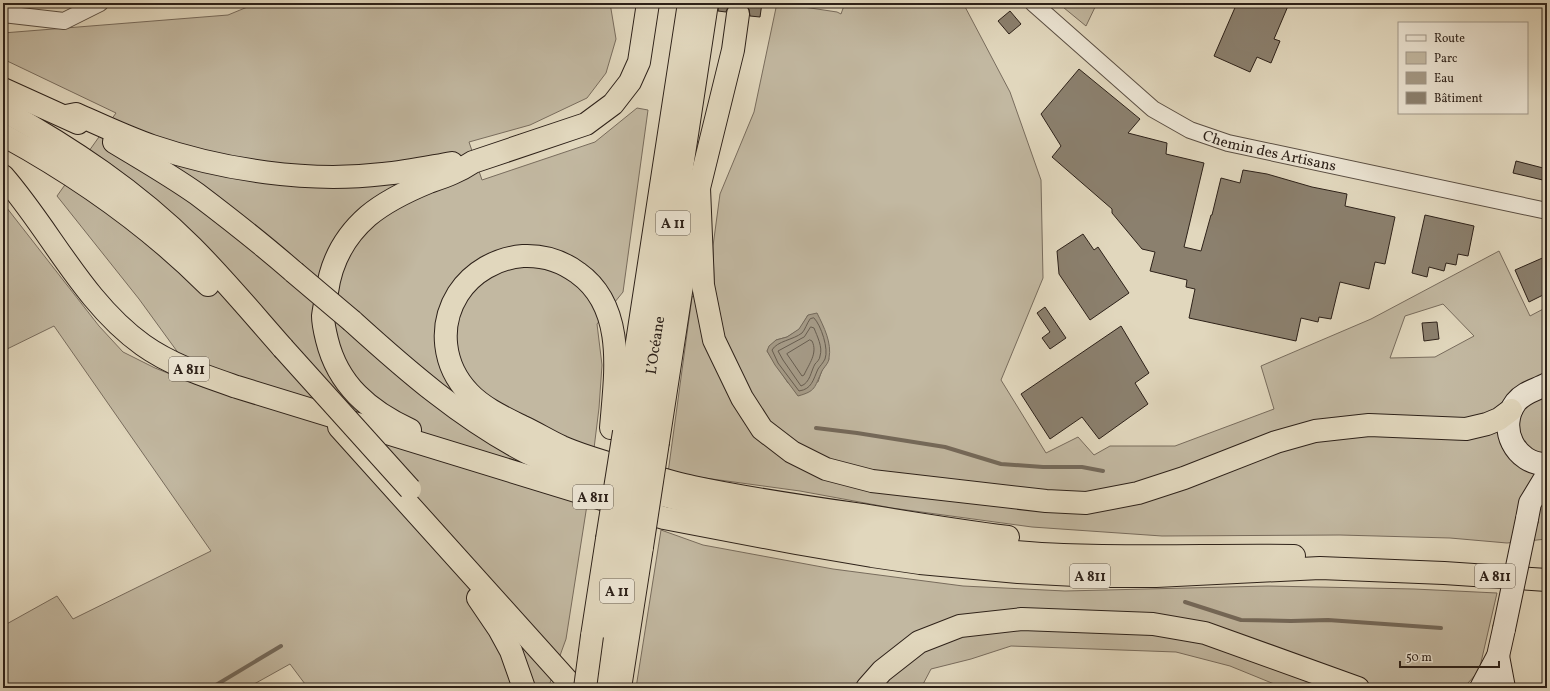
<svg xmlns="http://www.w3.org/2000/svg" width="1550" height="691" viewBox="0 0 1550 691" font-family="Vollkorn,serif">
<style>
.green{fill:#c2b8a1;stroke:#786c5d;fill-rule:evenodd}
.water{fill:#a49985;stroke:#74695a}
.lines{fill:none;stroke-linecap:round;stroke-linejoin:round}
.shore{stroke:#685d4f;stroke-width:1}
.stream{stroke:#74695a;stroke-width:4}
.building{fill:#8b806e;stroke:#2d2119}
.street-casing{stroke:#5a4e42;stroke-width:18}
.secondary-casing{stroke:#2d2119;stroke-width:24}
.highway-casing{stroke:#2d2119;stroke-width:24}
.street{stroke:#ece5d4;stroke-width:16}
.secondary{stroke:#ece5d4;stroke-width:22}
.highway{stroke:#e1d7bd;stroke-width:22}
.secondary-bridge-casing{stroke:#2d2119;stroke-width:24;stroke-linecap:butt}
.highway-bridge-casing{stroke:#2d2119;stroke-width:24;stroke-linecap:butt}
.secondary-bridge{stroke:#ece5d4;stroke-width:22}
.highway-bridge{stroke:#e1d7bd;stroke-width:22}
.labels{text-anchor:middle;stroke-width:3;stroke-linejoin:round;paint-order:stroke}
.shield{fill:#ece5d4;stroke:#665c51;stroke-width:1}
.shield-label{font-size:14px;font-weight:bold;fill:#2d2119}
.street-label{font-size:15px;fill:#2d2119;stroke:#ece5d4}
</style>
<rect width="100%" height="100%" fill="#e1d7bd"/>
<filter id="stains"><feTurbulence type="fractalNoise" baseFrequency=".005" numOctaves="4"/><feColorMatrix values="0 0 0 0 .2 0 0 0 0 .09 0 0 0 0 .02 0 0 0 .5 -.17"/></filter>
<radialGradient id="worn" r=".72"><stop offset=".6" stop-color="#630" stop-opacity="0"/><stop offset="1" stop-color="#630" stop-opacity=".3"/></radialGradient>
<!-- green -->
<g class="green">
<polygon points="257,3 610,3 616,39 606,73 587,98 530,125 469,142 482,180 595,142 637,108 648,110 623,292 597,324 602,365 599,408 587,505 566,639 550,683 553,688 308,688 290,664 247,688 3,688 3,626 57,596 73,619 211,551 54,326 3,351 3,203 99,326 123,352 155,368 203,387 139,299 57,196 116,113 3,59 3,33 228,15"/>
<path d="M777 3 837 12 841 14 845 3H963L1010 92 1041 180 1043 278 1001 380 1046 453 1078 437 1094 455 1110 446H1175L1274 409 1261 366 1371 319 1499 251 1530 316 1547 307V539L1507 543 1450 538 1340 535 1162 536 1032 527 892 508 800 491 668 473 692 297 714 280 713 246 720 194 754 112ZM1443 304 1474 336 1435 357 1390 358 1405 316ZM808 315 829 359 822 370 818 382 788 383 767 351 776 340 787 337 800 329Z"/>
<polygon points="1058,3 1097,3 1086,26"/>
<polygon points="661,530 703,545 833,569 963,586 1065,591 1268,586 1414,589 1497,593 1479,671 1467,684 1462,688 1284,688 1230,666 1176,652 1011,646 971,659 931,669 921,688 636,688"/>
</g>
<!-- water -->
<path class="water" d="M817 313C824 327 832 343 829 358 829 363 824 367 822 371 814 388 816 391 798 396L775 365 767 351 769 346 776 340 787 337 799 329 808 315Z"/>
<g class="lines">
<!-- shore -->
<g class="shore">
<path d="M814 318C821 325 829 349 825 359 823 363 820 366 818 369 813 380 812 389 799 391L778 363 772 350C777 341 793 340 802 333 805 330 807 323 810 319Z"/>
<path d="M811 327 814 328C817 336 823 347 820 356 820 359 817 362 815 364 811 371 810 383 801 386L783 360 778 351 804 337Z"/>
<path d="M810 340 812 341C818 353 809 364 804 375L802 376 787 354Z"/>
</g>
<!-- stream -->
<g class="stream">
<polyline points="816,428 857,433 945,447 1001,464 1043,467 1082,467 1103,471"/>
<polyline points="1185,602 1241,620 1291,621 1328,620 1441,628"/>
<polyline points="211,688 281,646"/>
</g>
</g>
<!-- building -->
<g class="building">
<polygon points="719,3 732,3 728,7 726,12 718,11"/>
<polygon points="743,3 762,3 760,17 750,16 749,9"/>
<polygon points="1237,3 1282,3 1288,6 1274,39 1280,41 1271,63 1257,57 1250,72 1214,56"/>
<polygon points="1010,11 1021,24 1009,34 998,21"/>
<polygon points="1079,69 1140,119 1128,133 1167,143 1166,154 1204,163 1184,247 1201,251 1211,215 1212,215 1221,178 1240,183 1243,170 1267,174 1312,187 1347,194 1345,206 1395,217 1385,264 1375,262 1369,289 1340,282 1331,319 1319,317 1318,322 1301,318 1296,341 1189,318 1195,289 1186,287 1187,280 1150,271 1155,252 1142,249 1112,213 1112,209 1052,157 1061,146 1041,114"/>
<polygon points="1516,161 1547,169 1547,181 1513,173"/>
<polygon points="1425,215 1474,226 1468,256 1458,254 1456,265 1446,263 1444,271 1429,267 1427,277 1412,273"/>
<polygon points="1083,234 1094,250 1098,247 1129,293 1090,320 1059,274 1057,251"/>
<polygon points="1547,256 1547,293 1529,302 1515,270"/>
<polygon points="1045,307 1066,338 1050,349 1042,338 1050,332 1037,313"/>
<polygon points="1437,322 1439,339 1424,341 1422,323"/>
<polygon points="1121,326 1149,373 1135,383 1148,404 1099,439 1082,417 1050,439 1021,394"/>
</g>
<g class="lines">
<!-- street casing -->
<g class="street-casing">
<g id="street">
<path id="s1" d="M1033 3 1153 109 1190 130 1228 143 1547 211"/>
<polyline points="3,14 64,21 100,3"/>
</g>
</g>
<!-- secondary casing -->
<g class="secondary-casing">
<g id="secondary">
<path d="M1547 384C1536 390 1524 392 1516 402 1497 427 1515 465 1547 464"/>
<polyline points="1527,519 1530,503 1547,475"/>
<polyline points="1498,656 1504,688"/>
<polyline points="1481,688 1498,656 1504,629"/>
</g>
</g>
<!-- highway casing -->
<g class="highway-casing">
<g id="highway">
<polyline points="3,89 78,123"/>
<path d="M3 110C71 148 136 191 192 247 224 279 253 314 283 348"/>
<path d="M66 116 76 114C101 125 126 137 152 146 223 170 308 183 383 174 406 172 429 167 452 163"/>
<path d="M3 135C78 176 148 225 208 285"/>
<path d="M114 142C142 159 170 175 197 194 230 219 263 245 294 272"/>
<path d="M3 176C51 231 83 302 143 345 171 365 205 376 237 387L664 518 796 543 872 556 920 563 1018 572 1095 576H1156L1320 568 1444 573 1547 580"/>
<polyline points="699,188 703,285 714,340 742,398 762,429 792,452 826,469 872,481 1046,501 1086,503 1138,493 1184,478 1276,442 1315,431 1369,425 1466,429 1487,424 1499,419 1511,410"/>
<path d="M352 321C406 370 462 419 528 453 571 475 620 484 667 496 751 519 837 533 923 543 970 548 1016 553 1063 555 1140 558 1217 555 1294 556"/>
<polyline points="339,427 574,688"/>
<polyline points="624,427 689,3"/>
<path d="M611 428C615 376 627 308 578 273 562 261 544 255 523 256 497 258 472 272 458 294 438 326 443 366 469 393 483 408 505 418 523 427 536 433 549 441 562 447 585 457 608 463 632 470 652 476 673 483 693 487 749 499 806 507 862 515 911 523 959 531 1008 537"/>
<path d="M410 430C369 411 338 385 327 340 325 332 323 323 323 316 324 308 326 300 327 292 331 262 345 236 368 216 386 201 407 191 429 182 446 176 458 172 473 162L586 124 613 104 630 82 639 62 648 3"/>
<polyline points="658,442 689,240 699,188 733,50 738,14"/>
<path id="s2" d="M640 443 707 3"/>
<polyline points="478,598 499,629 511,651 524,688"/>
<polyline points="592,636 607,539"/>
<polyline points="602,688 625,540"/>
<polyline points="620,688 642,547"/>
<polyline points="867,688 882,671 919,642 960,626 1022,619 1153,624 1205,633 1358,688"/>
</g>
</g>
<!-- street -->
<use href="#street" class="street"/>
<!-- secondary -->
<use href="#secondary" class="secondary"/>
<!-- highway -->
<use href="#highway" class="highway"/>
<!-- secondary-bridge casing -->
<g class="secondary-bridge-casing">
<polyline id="secondary-bridge" points="1504,629 1527,519"/>
</g>
<!-- highway-bridge casing -->
<g class="highway-bridge-casing">
<g id="highway-bridge">
<polyline points="294,272 352,321"/>
<polyline points="283,348 410,489"/>
<polyline points="607,539 624,432"/>
<polyline points="625,540 640,443"/>
<polyline points="642,547 658,442"/>
<polyline points="585,688 592,636"/>
</g>
</g>
<!-- secondary-bridge -->
<use href="#secondary-bridge" class="secondary-bridge"/>
<!-- highway-bridge -->
<use href="#highway-bridge" class="highway-bridge"/>
</g>
<g class="labels">
<!-- shield labels -->
<g class="shield">
<rect x="656" y="211" width="34" height="24" rx="3"/>
<rect x="169" y="357" width="40" height="24" rx="3"/>
<rect x="573" y="485" width="40" height="24" rx="3"/>
<rect x="1070" y="564" width="40" height="24" rx="3"/>
<rect x="1475" y="564" width="40" height="24" rx="3"/>
<rect x="600" y="579" width="34" height="24" rx="3"/>
</g>
<g class="shield-label">
<text x="673" y="228">A 11</text>
<text x="189" y="374">A 811</text>
<text x="593" y="502">A 811</text>
<text x="1090" y="581">A 811</text>
<text x="1495" y="581">A 811</text>
<text x="617" y="596">A 11</text>
</g>
<!-- street labels -->
<g class="street-label">
<text dy="5" stroke="none"><textPath href="#s1" startOffset="285">Chemin des Artisans</textPath></text>
<text dy="5" stroke="none"><textPath href="#s2" startOffset="99">L’Océane</textPath></text>
</g>
</g>
<!-- margin -->
<rect width="1550" height="691" fill="none" stroke="#e1d7bd" stroke-width="16"/>
<rect x="4" y="4" width="1542" height="683" fill="none" stroke="#2d2119" stroke-width="2"/>
<rect x="8" y="8" width="1534" height="675" fill="none" stroke="#2d2119"/>
<!-- legend -->
<rect x="1398" y="22" width="130" height="92" fill="#ece5d4" stroke="#a09789"/>
<rect x="1406" y="35" width="20" height="6" fill="#ece5d4" stroke="#a09789"/>
<text x="1434" y="42" font-size="12" fill="#2d2119">Route</text>
<rect x="1406" y="52" width="20" height="12" fill="#c2b8a1" stroke="#a09789"/>
<text x="1434" y="62" font-size="12" fill="#2d2119">Parc</text>
<rect x="1406" y="72" width="20" height="12" fill="#a49985" stroke="#a09789"/>
<text x="1434" y="82" font-size="12" fill="#2d2119">Eau</text>
<rect x="1406" y="92" width="20" height="12" fill="#8b806e" stroke="#a09789"/>
<text x="1434" y="102" font-size="12" fill="#2d2119">Bâtiment</text>
<!-- scale -->
<path d="M1400 661v6h99v-6" fill="none" stroke="#2d2119" stroke-width="2"/>
<text x="1406" y="661" font-size="12" fill="#2d2119" stroke="#ece5d4" stroke-width="3" paint-order="stroke">50 m</text>
<rect width="100%" height="100%" filter="url(#stains)"/>
<rect width="100%" height="100%" fill="url(#worn)"/>
</svg>
